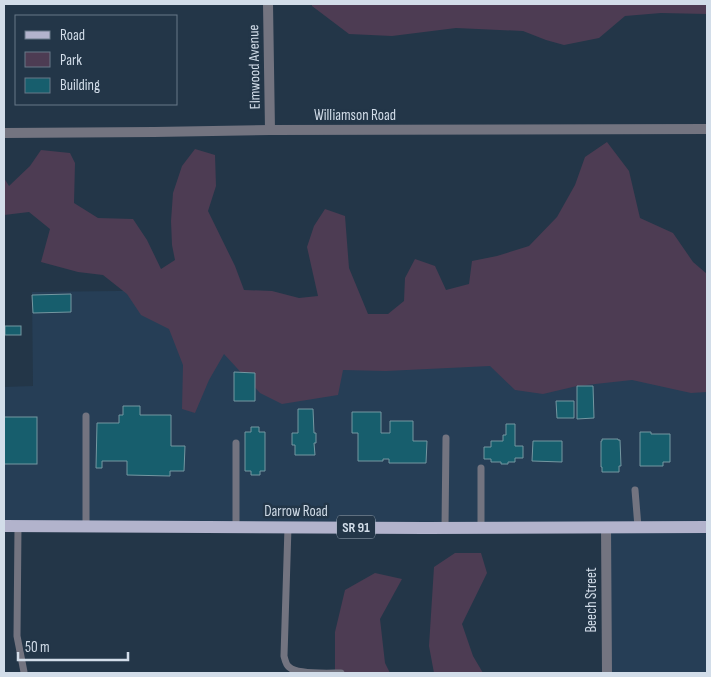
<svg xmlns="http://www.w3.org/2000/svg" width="711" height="677" viewBox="0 0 711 677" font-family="'Sofia Sans Condensed',sans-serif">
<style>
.built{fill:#263e56}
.green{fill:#4d3c53}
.building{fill:#175e6d;stroke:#7497a1}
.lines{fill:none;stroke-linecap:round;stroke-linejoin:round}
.lane{stroke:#737480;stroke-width:7}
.street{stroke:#737480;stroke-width:10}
.primary{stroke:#b2b3cc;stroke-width:12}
.labels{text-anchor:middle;stroke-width:5;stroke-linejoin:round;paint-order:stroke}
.shield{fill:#233648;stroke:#9eabb9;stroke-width:1}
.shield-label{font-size:14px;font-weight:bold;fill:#d2dde9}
.street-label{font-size:15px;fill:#d2dde9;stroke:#233648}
</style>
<rect width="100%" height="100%" fill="#233648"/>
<!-- built -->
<polygon class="built" points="201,290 207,341 707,361 707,673 607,673 606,528 4,528 4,387 33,386 32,292"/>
<!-- green -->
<g class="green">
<polygon points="312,4 707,4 707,14 661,13 625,16 599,38 564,45 546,40 523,31 456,28 392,36 349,34 312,6"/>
<polygon points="607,142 629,171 640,218 673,233 693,262 707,274 707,392 691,393 632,380 577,386 543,394 515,390 490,366 386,371 343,370 338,395 282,404 260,393 224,354 209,380 195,413 182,409 183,365 169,329 141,315 127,294 103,275 78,272 41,262 50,229 29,212 4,215 4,178 9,186 30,166 41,150 70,153 75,163 74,203 98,218 133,219 147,240 161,269 175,260 172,245 171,221 173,193 182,166 195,149 215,155 216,186 208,211 235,266 244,290 272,291 299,298 318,296 307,247 314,226 325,209 345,216 349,268 368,314 388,314 404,301 405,278 415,259 435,266 446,290 469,284 472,261 497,256 529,246 557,217 575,185 585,157"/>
<polygon points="455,553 481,553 487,573 462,624 473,656 483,673 434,673 429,646 434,567"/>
<polygon points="375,573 402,579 380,619 385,663 390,673 335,673 335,632 345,590"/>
</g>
<!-- building -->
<g class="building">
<polygon points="71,294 71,312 33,313 32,295"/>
<rect x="5" y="326" width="16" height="9"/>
<polygon points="234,372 255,373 255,401 234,401"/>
<polygon points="577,386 593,386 594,418 577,419"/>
<polygon points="556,401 574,401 574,418 557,418"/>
<polygon points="123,406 140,406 140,415 171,415 171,446 185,446 184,471 170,471 170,476 127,475 127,461 102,461 102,468 96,468 97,423 119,423 119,415 123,415"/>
<polygon points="298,409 313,409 314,433 316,433 316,443 314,443 315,455 295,455 295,445 292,445 292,433 298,433"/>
<polygon points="352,412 381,412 381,433 390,433 390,421 413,421 413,441 427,441 426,463 389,463 389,459 383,459 383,461 358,461 358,433 352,433"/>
<rect x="4" y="417" width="33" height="47"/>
<polygon points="506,424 515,424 515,446 523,446 523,458 515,458 515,462 508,462 508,464 501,464 501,462 491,462 491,459 484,459 484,447 491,447 491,441 503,441 503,435 506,435"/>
<polygon points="251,427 259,427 259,432 265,432 265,471 260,471 260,475 251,475 251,471 245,471 245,432 251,432"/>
<polygon points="640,432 651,432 651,434 670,434 670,462 663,462 663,466 640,466"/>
<polygon points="602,439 618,439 618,440 620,440 621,466 619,466 619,472 602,472 602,467 601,467 601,441 602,441"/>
<polygon points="533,441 562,441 562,462 532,461"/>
</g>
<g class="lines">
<!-- lane -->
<g class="lane">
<polyline points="86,416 86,526"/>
<polyline points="236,443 236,527"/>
<polyline points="481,468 481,528"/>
<polyline points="635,490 638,527"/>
<polyline points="18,526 17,636 24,672"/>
<path d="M288 527 284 656C285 660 286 665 289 667 297 675 329 673 341 673"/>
<polyline points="445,528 446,438"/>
</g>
<!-- street -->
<g class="street">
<polyline points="268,4 270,130"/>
<polyline points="4,133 154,132 270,130 707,129"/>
<polyline points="606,527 607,673"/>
</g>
<!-- primary -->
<polyline class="primary" points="4,526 425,528 707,527"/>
</g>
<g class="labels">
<!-- shield labels -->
<rect class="shield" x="337" y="515.5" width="38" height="23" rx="4"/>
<g class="shield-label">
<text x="356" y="532">SR 91</text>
</g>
<!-- street labels -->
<g class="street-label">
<text transform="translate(254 67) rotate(-91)" y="5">Elmwood Avenue</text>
<text x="355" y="120">Williamson Road</text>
<text x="296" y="516">Darrow Road</text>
<text transform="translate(591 600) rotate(-90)" y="5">Beech Street</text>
</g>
</g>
<!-- border -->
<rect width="711" height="677" fill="none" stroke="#d2dde9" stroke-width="10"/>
<!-- legend -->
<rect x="15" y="15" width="162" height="90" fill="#233648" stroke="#697988"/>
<rect x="25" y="31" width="25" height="8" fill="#b2b3cc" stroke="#697988"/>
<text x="60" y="40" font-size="15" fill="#d2dde9">Road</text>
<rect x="25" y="52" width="25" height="15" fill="#4d3c53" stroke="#697988"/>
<text x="60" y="65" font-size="15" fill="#d2dde9">Park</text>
<rect x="25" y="78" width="25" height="15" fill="#175e6d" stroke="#697988"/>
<text x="60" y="90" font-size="15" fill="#d2dde9">Building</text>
<!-- scale -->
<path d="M18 652v8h110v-8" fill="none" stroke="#d2dde9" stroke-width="2.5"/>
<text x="25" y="652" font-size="15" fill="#d2dde9" stroke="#233648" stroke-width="4" paint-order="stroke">50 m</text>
</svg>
